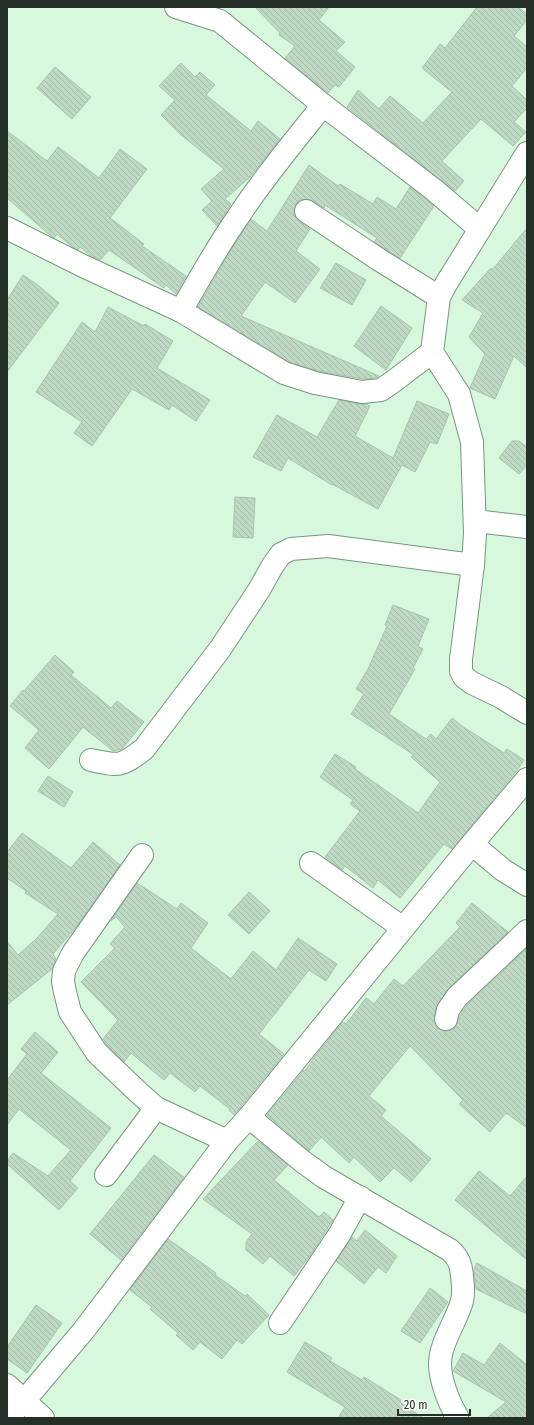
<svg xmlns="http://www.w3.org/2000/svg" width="534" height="1425" viewBox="0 0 534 1425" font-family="'Fira Sans Condensed',sans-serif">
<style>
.building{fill:url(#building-back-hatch);stroke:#a5c4ab}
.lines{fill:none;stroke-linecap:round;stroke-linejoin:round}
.minor-casing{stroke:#78967e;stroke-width:24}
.minor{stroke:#fff;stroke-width:22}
</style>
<defs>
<pattern id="building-back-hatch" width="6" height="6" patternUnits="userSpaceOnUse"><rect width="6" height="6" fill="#bfdac4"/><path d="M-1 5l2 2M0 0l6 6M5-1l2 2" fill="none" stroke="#a4bba8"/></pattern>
</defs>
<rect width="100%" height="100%" fill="#d8f8de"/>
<!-- building -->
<g class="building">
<polygon points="255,7 329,7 319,20 345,42 336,51 355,67 339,87 335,85 328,93 285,58 295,46 279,35 280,33"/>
<polygon points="477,7 518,7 527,14 527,20 514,36 527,47 527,68 512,86 527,100 527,108 514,122 526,132 513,146 481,119 442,161 464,181 455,191 347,107 358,90 379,109 390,96 423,123 452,92 422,68 440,44 445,48"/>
<polygon points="181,63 195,77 200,72 215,85 206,95 251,131 258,121 280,139 250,177 225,199 231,204 217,226 202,210 212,201 201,189 224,169 181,135 161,115 175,100 159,86"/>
<polygon points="55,67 91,97 72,119 37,88"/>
<polygon points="7,131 47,161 58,147 99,178 120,149 147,169 110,218 144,244 142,246 186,276 176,294 166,285 164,288 109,250 100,260 91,256 80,247 78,250 70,245 57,234 54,238 50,235 7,198"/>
<polygon points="309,165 338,186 340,184 373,204 377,197 396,209 410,187 434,206 400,258 374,242 377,238 325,205 324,208 313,201 307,199 300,200 296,204 294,210 295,216 299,221 310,229 296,251 320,269 295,303 265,282 241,316 379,376 377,378 363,379 318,371 289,362 198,307 226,258 251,219 267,231"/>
<polygon points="527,228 527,368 514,356 495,399 470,388 485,354 469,337 483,313 462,300 491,268 492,270"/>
<polygon points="336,263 366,280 352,305 320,288"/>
<polygon points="23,275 39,286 59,303 7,372 7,300"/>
<polygon points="381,306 412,328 386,370 354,346"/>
<polygon points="108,307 144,326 145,324 173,341 157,368 210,400 196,421 172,405 169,410 132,389 92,446 74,433 82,422 36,392 82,322 95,332"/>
<polygon points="339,400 360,404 367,404 370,406 355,436 393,458 417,401 449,414 437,444 430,442 415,472 402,465 378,509 332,484 332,485 288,458 281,471 253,457 277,415 317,437"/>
<polygon points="512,441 519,441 527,447 527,465 519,474 499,458"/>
<polygon points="235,497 255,498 253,538 233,537"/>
<polygon points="393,605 429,619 418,646 423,649 413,668 415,669 389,714 426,739 431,734 436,739 452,718 462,726 504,753 507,749 524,760 516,772 452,849 444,844 400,898 378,880 373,888 345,866 342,870 325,857 360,811 350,804 353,800 320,777 335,754 356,767 355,769 418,813 440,782 411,757 414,755 351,714 364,694 356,689 368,669 387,626 385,625"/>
<polygon points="55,655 74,672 71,675 111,708 117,701 144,722 122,749 113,751 83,727 49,769 25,748 39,730 10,706 23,690 24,691"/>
<polygon points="48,776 73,792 64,807 38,791"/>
<polygon points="22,833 71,868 93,842 120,865 76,927 53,954 56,959 52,969 7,1005 7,941 18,955 36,939 58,914 25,893 26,891 7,878 7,852"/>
<polygon points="137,883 177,909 181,903 208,923 191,948 231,979 253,951 276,970 298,938 337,964 326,981 309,970 259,1034 284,1054 234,1115 229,1110 230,1109 200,1086 195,1092 170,1073 164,1080 131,1053 124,1062 107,1045 103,1039 118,1020 81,982 115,948 110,944 125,927 116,917 111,921"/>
<polygon points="249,892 270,911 249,934 228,915"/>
<polygon points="472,903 508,932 447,990 436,1007 434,1022 437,1028 443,1031 449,1031 455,1028 460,1015 467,1005 527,948 527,1128 506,1113 490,1132 459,1104 463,1100 410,1046 369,1096 386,1110 381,1116 431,1159 411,1182 394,1168 380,1182 354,1157 349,1163 321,1137 309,1151 267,1115 304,1070 305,1071 316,1055 343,1022 346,1024 366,998 374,1004 394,979 403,986 460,927 456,923"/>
<polygon points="35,1032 58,1052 41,1073 111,1128 70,1181 78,1188 59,1210 7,1164 7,1161 13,1153 48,1176 71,1150 19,1109 7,1125 7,1080 27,1054 21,1049"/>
<polygon points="258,1141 288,1165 274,1180 319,1217 324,1212 333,1220 309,1257 294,1276 270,1256 263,1264 246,1250 246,1242 252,1234 203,1199"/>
<polygon points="154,1155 184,1177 121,1260 90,1234"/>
<polygon points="479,1171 510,1196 527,1176 527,1260 455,1200"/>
<polygon points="365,1230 397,1256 386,1273 378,1267 364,1284 336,1261 352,1237 357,1241"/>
<polygon points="168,1239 216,1273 215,1275 245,1296 247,1294 269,1315 242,1344 237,1340 222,1359 200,1342 193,1350 176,1335 178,1333 150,1309 152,1307 130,1290"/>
<polygon points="477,1263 527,1291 527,1314 476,1289 474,1269"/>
<polygon points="430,1288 448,1302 420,1343 401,1331"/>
<polygon points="36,1305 62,1323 27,1373 7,1359 7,1347"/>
<polygon points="305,1342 332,1358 330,1361 362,1380 364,1377 401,1400 400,1402 423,1418 338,1418 345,1407 287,1372"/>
<polygon points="500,1343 527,1365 527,1418 487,1418 506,1402 453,1371 463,1353 484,1365"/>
</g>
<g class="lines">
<!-- minor casing -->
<g class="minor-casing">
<g id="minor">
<polyline points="176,7 220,21 323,105 433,189 480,229"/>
<polyline points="527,153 446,284 439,297 432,352 459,394 472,442 475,533 473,565 461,659 461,671 464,677 472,683 501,697 527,713"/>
<polyline points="306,211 378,259 439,297"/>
<polyline points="7,228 83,266 181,311 284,373 315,383 362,392 381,390 394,381 432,352"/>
<path d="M181 311C199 279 217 247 238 217 263 178 294 142 323 105"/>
<polyline points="475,521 527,527"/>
<path d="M91 760C119 766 121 767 144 749L220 649 259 590 273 565 281 554 291 549 328 546 473 565"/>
<polyline points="472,844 503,870 527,885"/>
<polyline points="142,855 73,953 64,971 63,981 65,992 70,1012 97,1053 139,1093 156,1108 227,1141"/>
<polyline points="311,863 403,928"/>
<polyline points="446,1019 448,1010 457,997 527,931"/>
<path d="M249 1117 302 1161 324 1177 450 1250C459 1258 461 1265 462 1276 463 1284 464 1293 462 1301 457 1320 440 1343 440 1364 440 1380 449 1403 457 1416L455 1418"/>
<polyline points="106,1175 156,1108"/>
<polyline points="280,1323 339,1235 360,1197"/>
<polyline points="7,1385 43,1418"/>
<polyline points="7,1418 24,1401 84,1330 227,1141 249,1117 472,844 527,779"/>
</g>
</g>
<!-- minor -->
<use href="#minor" class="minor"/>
</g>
<!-- border -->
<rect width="534" height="1425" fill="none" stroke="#243026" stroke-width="16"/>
<!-- scale -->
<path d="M398 1409v6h72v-6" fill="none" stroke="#243026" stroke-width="2"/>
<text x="404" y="1409" font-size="12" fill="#243026" stroke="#ffffff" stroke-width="3" paint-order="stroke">20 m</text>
</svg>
